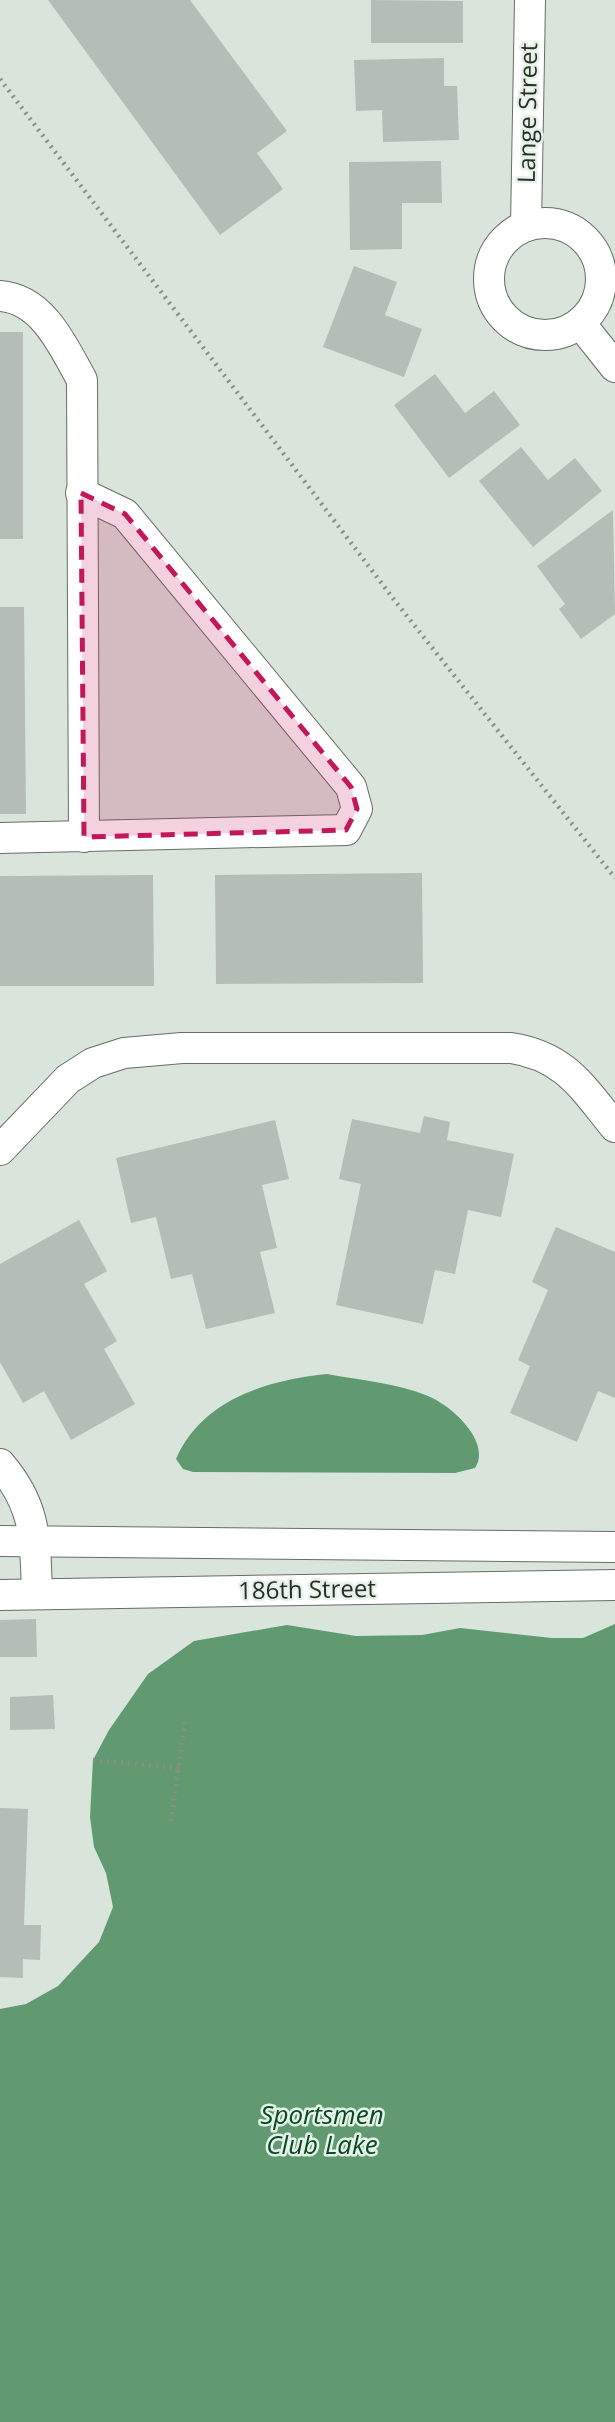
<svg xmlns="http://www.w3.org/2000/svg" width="615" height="2422" viewBox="0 0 615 2422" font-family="'Open Sans',sans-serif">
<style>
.water{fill:#619a70}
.building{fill:#b4beb6}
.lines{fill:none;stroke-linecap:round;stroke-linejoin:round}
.street-casing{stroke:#656e67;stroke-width:32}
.path{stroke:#878f88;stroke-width:4.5;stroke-dasharray:2 5;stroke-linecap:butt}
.street{stroke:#fff;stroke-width:30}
.marked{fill:#c2185b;fill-opacity:0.2;stroke:#c2185b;stroke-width:5;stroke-dasharray:14 9;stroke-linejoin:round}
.labels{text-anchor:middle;stroke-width:5;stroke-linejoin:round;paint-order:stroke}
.street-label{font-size:24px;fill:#292d29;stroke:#e6f1e8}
.water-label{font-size:26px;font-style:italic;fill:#054c24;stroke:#e6f1e8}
</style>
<rect width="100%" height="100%" fill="#d9e4db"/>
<!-- water -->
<g class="water">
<path d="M327 1374C360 1380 397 1383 428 1396 451 1405 492 1442 475 1468L455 1473 193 1472 183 1469 176 1459C202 1399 268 1380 327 1374Z"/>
<polygon points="615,1624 615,2422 0,2422 0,2009 26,2004 58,1986 99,1942 113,1907 106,1873 94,1847 90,1817 93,1760 109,1730 148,1674 194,1641 287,1625 356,1636 422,1635 460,1628 552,1638 583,1638"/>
</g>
<!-- building -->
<g class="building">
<polygon points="48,0 190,0 287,131 257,153 283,189 220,235"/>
<polygon points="371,0 463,1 463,43 371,43"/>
<polygon points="444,58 444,86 457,86 459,140 383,142 382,110 356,111 354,60"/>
<polygon points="441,161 442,203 402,203 402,249 350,250 349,162"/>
<polygon points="354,266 397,282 385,315 422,329 404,377 323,347"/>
<rect x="0" y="332" width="23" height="207"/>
<polygon points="435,374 465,413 494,391 520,425 449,478 394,405"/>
<polygon points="521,447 548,480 575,458 602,491 533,547 479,481"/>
<polygon points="613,510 615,614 581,639 559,609 565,604 537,566"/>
<polygon points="0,607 24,607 26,814 0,814"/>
<polygon points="422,873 423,983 216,984 215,875"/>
<polygon points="153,875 154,986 0,986 0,876"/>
<polygon points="424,1116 450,1122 447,1140 514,1154 501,1217 468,1210 455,1274 435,1270 423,1324 336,1305 361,1184 339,1179 352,1119 420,1133"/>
<polygon points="275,1120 289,1179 262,1185 277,1248 260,1252 275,1313 206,1329 192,1274 171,1279 156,1217 131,1223 116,1158"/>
<polygon points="79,1220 107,1271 84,1284 117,1341 104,1349 135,1404 71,1440 44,1391 23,1403 0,1362 0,1264"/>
<polygon points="556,1227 615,1252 615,1398 598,1391 577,1442 510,1413 530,1366 518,1360 548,1290 532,1282"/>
<polygon points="36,1619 37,1657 0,1657 0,1620"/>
<polygon points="53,1695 55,1729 10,1730 10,1697"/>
<polygon points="0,1808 28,1809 24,1925 41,1925 40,1960 23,1959 23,1978 0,1977"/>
</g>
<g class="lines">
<!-- street casing -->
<g class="street-casing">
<g id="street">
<circle cx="545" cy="279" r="56"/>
<polyline points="526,226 530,0"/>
<path d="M0 296C43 299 63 346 82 380L84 837"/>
<polyline points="580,323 615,367"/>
<polyline points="0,838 346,830 357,809 351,787 125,514 81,493"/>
<path d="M0 1150 68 1079 93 1063 124 1053 182 1048H511C565 1056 583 1088 615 1127"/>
<path d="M0 1464C37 1507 35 1540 37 1594"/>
<polyline points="0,1541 615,1547"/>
<polyline points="0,1595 615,1585"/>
</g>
</g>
<!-- path -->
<g class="path">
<polyline points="0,79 395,601 615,878"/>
<polyline points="93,1760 179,1768"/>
<polyline points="171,1821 185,1720"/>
</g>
<!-- street -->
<use href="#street" class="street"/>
</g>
<!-- marked area -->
<path class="marked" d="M81 493 125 514 351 787 357 809 346 830 84 837Z"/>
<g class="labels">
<!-- street labels -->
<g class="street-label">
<text transform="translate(528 113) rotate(-89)" y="8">Lange Street</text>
<text transform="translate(307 1590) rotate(-1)" y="8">186th Street</text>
</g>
<!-- water labels -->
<g class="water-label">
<text x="322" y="2124">Sportsmen<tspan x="322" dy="30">Club Lake</tspan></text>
</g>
</g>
</svg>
